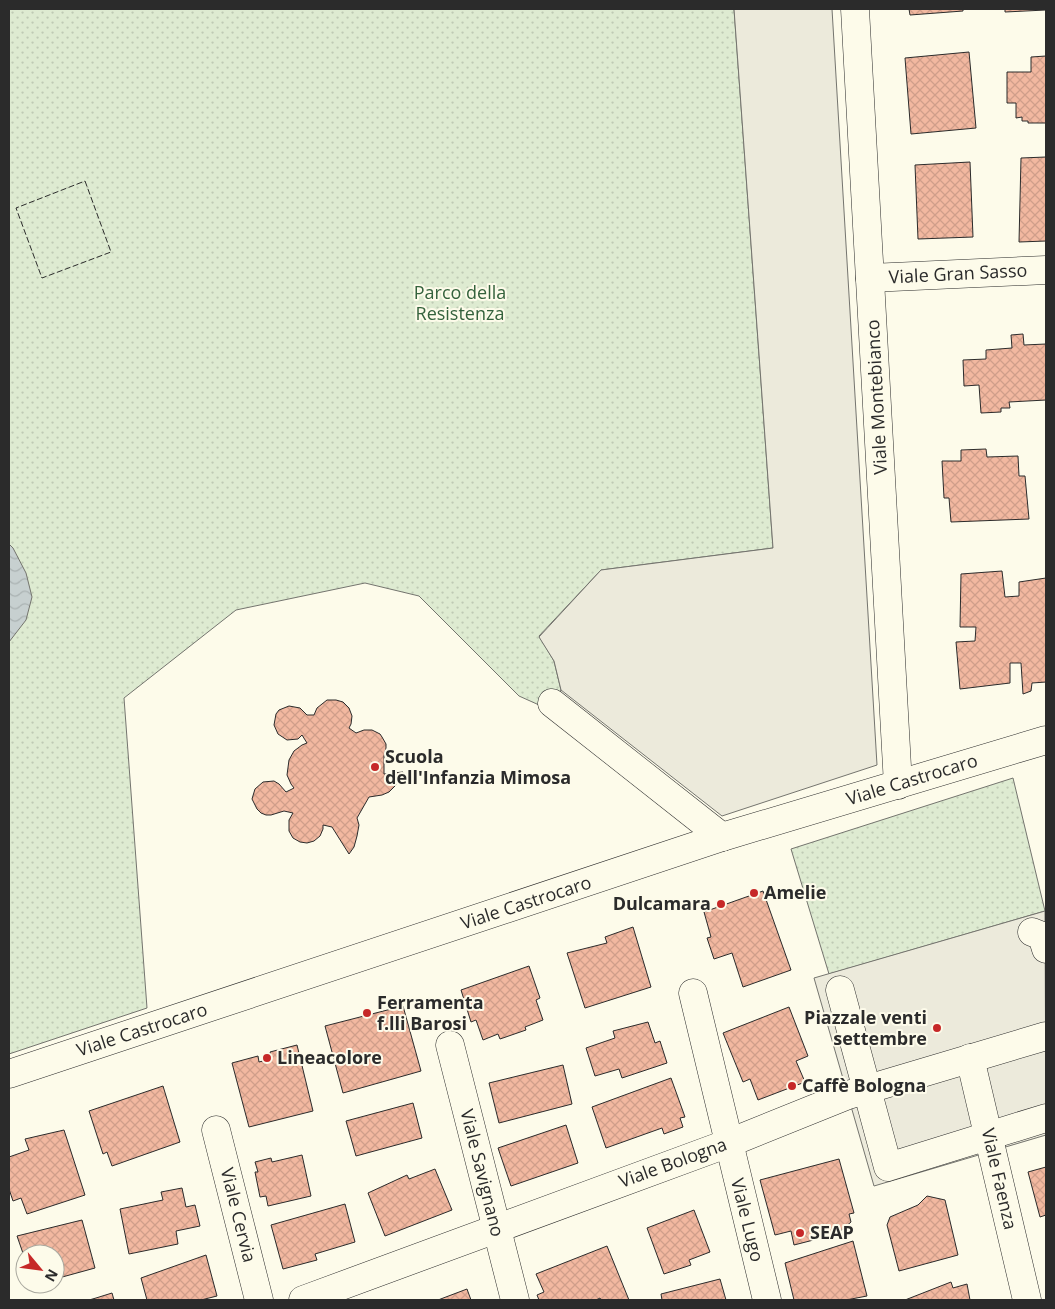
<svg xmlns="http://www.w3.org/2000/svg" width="1055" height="1309" viewBox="0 0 1055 1309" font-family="'Open Sans',sans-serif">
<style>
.park{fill:url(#park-dots);stroke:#74746e}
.parking{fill:#eceadb;stroke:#74746e}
.water{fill:url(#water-waves);stroke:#74746e}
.building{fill:url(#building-cross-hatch);stroke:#2b2b2b}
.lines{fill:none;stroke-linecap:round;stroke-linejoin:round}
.minor-casing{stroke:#2b2b2b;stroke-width:29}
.minor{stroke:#fdfbea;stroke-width:28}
.fence{stroke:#2b2b2b;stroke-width:1;stroke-dasharray:6 2.5;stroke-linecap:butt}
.poi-dot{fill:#c62828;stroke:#fdfbea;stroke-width:2}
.labels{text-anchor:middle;stroke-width:4;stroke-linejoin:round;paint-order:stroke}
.street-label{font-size:18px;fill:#2b2b2b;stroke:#fdfbea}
.park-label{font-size:18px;fill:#34623c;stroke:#fdfbea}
.poi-label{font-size:18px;font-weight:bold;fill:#2b2b2b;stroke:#fdfbea;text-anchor:start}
</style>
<defs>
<pattern id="park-dots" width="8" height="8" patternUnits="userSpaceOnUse" patternTransform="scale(1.25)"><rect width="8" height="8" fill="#deebd1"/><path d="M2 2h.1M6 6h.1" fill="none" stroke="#bfcab4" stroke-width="1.8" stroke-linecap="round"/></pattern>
<pattern id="water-waves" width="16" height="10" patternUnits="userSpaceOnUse" patternTransform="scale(1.25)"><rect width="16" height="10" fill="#c7d0d0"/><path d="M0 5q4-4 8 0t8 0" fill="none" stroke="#abb3b3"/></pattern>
<pattern id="building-cross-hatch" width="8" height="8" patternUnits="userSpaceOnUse" patternTransform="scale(1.25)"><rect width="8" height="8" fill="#f2b8a0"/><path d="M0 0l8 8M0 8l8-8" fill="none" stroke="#d09e8a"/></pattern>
</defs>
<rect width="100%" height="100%" fill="#fdfbea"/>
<!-- park -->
<g class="park">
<polygon points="9,9 734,9 773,548 601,570 539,636 554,661 561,690 548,709 519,696 419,596 365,583 236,610 124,698 147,1008 9,1054"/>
<polygon points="1013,778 1045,911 829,974 791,849"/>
</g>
<!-- parking -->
<g class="parking">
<polygon points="734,9 832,9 877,765 722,816 561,690 554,661 539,637 601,570 773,548"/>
<polygon points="1045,911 1046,1135 874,1186 814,978"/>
</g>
<!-- water -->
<polygon class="water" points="9,544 13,548 26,573 32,597 26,620 9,642"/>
<!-- building -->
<g class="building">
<polygon points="909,9 963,9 963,11 910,15"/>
<polygon points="1005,9 1046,9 1046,10 1005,12"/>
<polygon points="969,52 976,128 911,134 905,58"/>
<polygon points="1046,56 1046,123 1028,123 1028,121 1022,121 1022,117 1016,118 1016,103 1007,103 1007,72 1031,72 1031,57"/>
<polygon points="1046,157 1046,241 1019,242 1021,158"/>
<polygon points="970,162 973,237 918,239 915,165"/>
<polygon points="1023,334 1024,345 1046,344 1046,400 1009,402 1010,408 1001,408 1001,412 981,413 979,385 964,386 963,360 986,359 986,350 1012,348 1011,335"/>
<polygon points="986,449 987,457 1018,456 1019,476 1025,476 1029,519 951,522 949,498 944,498 942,461 961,461 961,450"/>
<polygon points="1002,571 1005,597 1019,596 1019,582 1046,578 1046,682 1032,683 1031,691 1023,694 1021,663 1010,663 1010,683 960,689 956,642 975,641 976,627 960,627 961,574"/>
<polygon points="327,700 336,700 343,702 349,708 352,716 351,724 349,728 356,733 364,730 372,730 380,734 382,737 386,744 386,748 384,756 384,774 403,772 398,783 389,792 382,795 369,797 357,818 359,825 357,836 354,847 349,854 332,827 323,825 323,829 320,836 314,841 307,843 300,842 293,838 289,831 289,820 293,813 284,811 271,815 266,815 261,813 257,809 252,799 255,789 263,782 274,781 279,784 286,792 294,788 291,784 287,775 289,760 294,751 302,745 307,743 302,735 298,739 287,740 278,734 274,725 276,714 279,710 289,706 300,708 307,715 314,715 317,708"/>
<polygon points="763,891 791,970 743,987 732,953 714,959 707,938 711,937 704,912"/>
<polygon points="633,927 651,987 585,1008 567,953 607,943 605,937"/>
<polygon points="529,966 540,998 536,1000 543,1020 525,1027 526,1030 500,1039 498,1034 483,1040 476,1020 471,1022 461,990"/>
<polygon points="403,1006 421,1071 343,1093 325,1026"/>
<polygon points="789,1007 808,1056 796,1061 805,1082 758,1100 750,1079 743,1082 723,1033"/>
<polygon points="648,1022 655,1043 660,1041 667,1063 622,1078 619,1069 595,1076 586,1048 615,1038 613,1031"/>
<polygon points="297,1045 313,1111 249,1127 232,1063 258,1056 259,1062 271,1059 270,1052"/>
<polygon points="563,1065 572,1104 499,1123 489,1083"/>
<polygon points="671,1078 685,1117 680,1118 683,1127 664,1134 662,1128 606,1148 592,1107"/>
<polygon points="163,1086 180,1142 112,1166 107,1152 103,1154 89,1111"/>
<polygon points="413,1103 422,1138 356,1156 346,1121"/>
<polygon points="566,1125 578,1163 511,1186 498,1148"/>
<polygon points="64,1130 85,1195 27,1214 21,1198 13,1201 9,1189 9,1157 29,1150 25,1139"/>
<polygon points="302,1155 311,1196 268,1206 266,1196 260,1197 255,1172 258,1172 255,1162 271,1158 272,1162"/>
<polygon points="839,1159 854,1213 849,1214 851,1222 837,1234 794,1245 791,1231 775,1235 760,1180"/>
<polygon points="1046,1167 1046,1215 1040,1217 1028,1172"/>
<polygon points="435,1169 452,1210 385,1236 368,1193 407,1175 409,1179"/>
<polygon points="182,1188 186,1207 195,1205 200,1226 176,1231 178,1244 129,1254 120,1209 163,1200 161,1192"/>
<polygon points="927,1196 945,1200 958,1255 899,1271 887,1225 890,1217 918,1205"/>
<polygon points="345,1204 355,1242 315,1254 317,1260 283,1269 271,1225"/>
<polygon points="694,1210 710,1252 689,1260 691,1265 664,1274 647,1228"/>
<polygon points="82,1220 95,1268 55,1279 55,1254 25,1254 25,1259 17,1236"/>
<polygon points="853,1241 867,1296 846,1300 794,1300 785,1263"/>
<polygon points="607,1246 629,1300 601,1300 600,1298 596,1300 539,1300 537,1295 544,1292 536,1274"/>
<polygon points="206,1255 217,1296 201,1300 147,1300 141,1278"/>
<polygon points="720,1279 726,1300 662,1300 661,1294"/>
<polygon points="951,1282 953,1288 967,1284 970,1300 905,1300"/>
<polygon points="467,1289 471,1300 438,1300"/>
<polygon points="112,1293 114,1300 89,1300 96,1298"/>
</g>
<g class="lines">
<!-- minor casing -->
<g class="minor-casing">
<g id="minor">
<polyline points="855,9 898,785"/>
<polyline points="870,278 1046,270"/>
<polyline points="552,703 722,837"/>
<polyline points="1032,932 1042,936 1046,949"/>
<polyline points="840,990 888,1167 1046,1118"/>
<polyline points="693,993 767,1300"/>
<polyline points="450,1045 515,1300"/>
<polyline points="970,1058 1027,1300"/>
<polyline points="9,1074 722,837 1046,740"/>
<polyline points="216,1130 259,1300"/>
<polyline points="303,1300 729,1143 848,1095 1046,1036"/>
</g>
</g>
<!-- minor -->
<use href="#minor" class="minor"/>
<!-- fence -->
<polygon class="fence" points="85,181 111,252 42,278 16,208"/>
</g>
<!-- markers -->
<g class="poi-dot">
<circle cx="375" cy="767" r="5"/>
<circle cx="754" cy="893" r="5"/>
<circle cx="721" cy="904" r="5"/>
<circle cx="367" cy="1013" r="5"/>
<circle cx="937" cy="1028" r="5"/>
<circle cx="267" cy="1058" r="5"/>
<circle cx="792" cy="1086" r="5"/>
<circle cx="800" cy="1233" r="5"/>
</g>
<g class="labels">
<!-- street labels -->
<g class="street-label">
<text transform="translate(958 274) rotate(-3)" y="6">Viale Gran Sasso</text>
<text transform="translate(877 397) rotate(-93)" y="6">Viale Montebianco</text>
<text transform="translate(912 780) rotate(-17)" y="6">Viale Castrocaro</text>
<text transform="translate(526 903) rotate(-18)" y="6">Viale Castrocaro</text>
<text transform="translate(142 1030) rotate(-18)" y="6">Viale Castrocaro</text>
<text transform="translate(673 1163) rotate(-20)" y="6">Viale Bologna</text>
<text transform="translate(482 1173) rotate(76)" y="6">Viale Savignano</text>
<text transform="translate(999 1179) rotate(77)" y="6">Viale Faenza</text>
<text transform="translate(238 1215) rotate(76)" y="6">Viale Cervia</text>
<text transform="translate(747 1220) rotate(76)" y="6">Viale Lugo</text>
</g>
<!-- park labels -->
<g class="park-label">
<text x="460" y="299">Parco della<tspan x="460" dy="21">Resistenza</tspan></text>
</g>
<!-- poi labels -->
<g class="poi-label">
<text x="385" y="763">Scuola<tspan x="385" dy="21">dell'Infanzia Mimosa</tspan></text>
<text x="764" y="899">Amelie</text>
<text x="711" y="910" text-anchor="end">Dulcamara</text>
<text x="377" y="1009">Ferramenta<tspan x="377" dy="21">f.lli Barosi</tspan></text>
<text x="927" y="1024" text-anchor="end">Piazzale venti<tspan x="927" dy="21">settembre</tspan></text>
<text x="277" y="1064">Lineacolore</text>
<text x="802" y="1092">Caffè Bologna</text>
<text x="810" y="1239">SEAP</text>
</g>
</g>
<!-- border -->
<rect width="1055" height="1309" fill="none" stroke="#2b2b2b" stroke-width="20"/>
<!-- north arrow -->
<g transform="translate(40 1269) rotate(119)"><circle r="24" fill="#fdfbea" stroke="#a9a89e"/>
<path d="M0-4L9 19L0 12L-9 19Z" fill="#c62828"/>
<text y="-8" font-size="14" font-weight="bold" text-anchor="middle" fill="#2b2b2b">N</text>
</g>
</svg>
